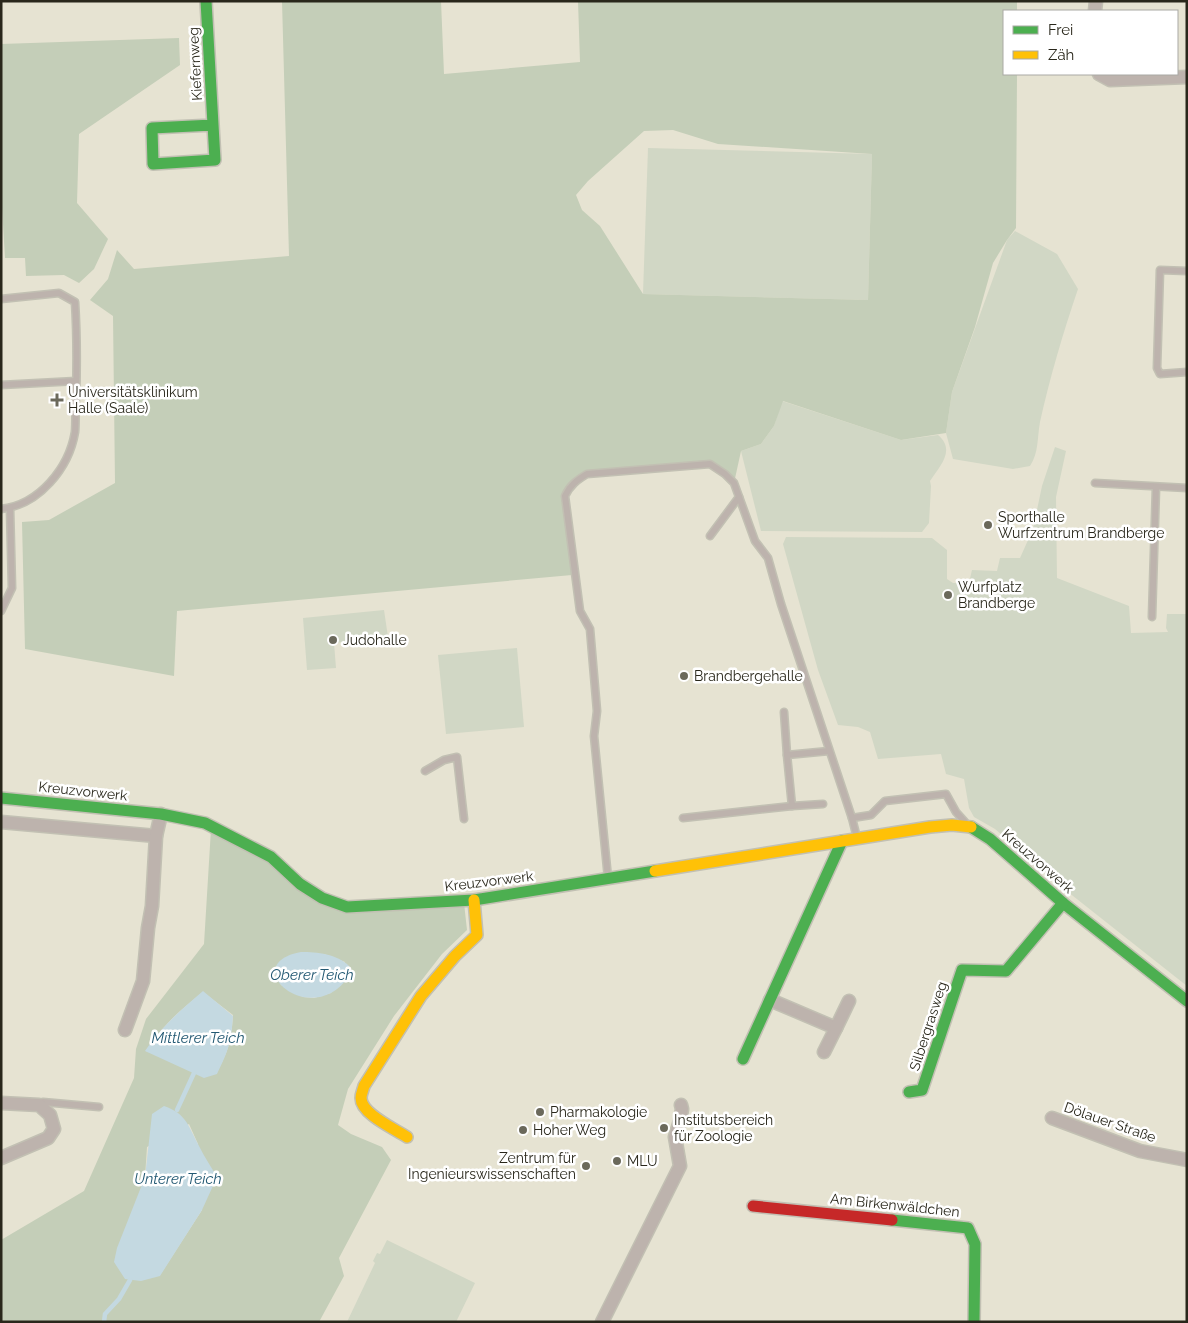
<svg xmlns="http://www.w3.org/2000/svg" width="1188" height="1323" viewBox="0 0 1188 1323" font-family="Raleway,sans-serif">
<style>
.green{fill:#d1d7c5}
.forest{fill:#c4ceb8;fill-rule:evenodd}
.water{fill:#c4d9e1}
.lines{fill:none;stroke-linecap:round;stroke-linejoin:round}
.stream{stroke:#c4d9e1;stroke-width:4.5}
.lane-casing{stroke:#c2c0b3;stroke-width:9}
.street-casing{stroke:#c2c0b3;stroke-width:15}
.fast-casing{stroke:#c2c0b3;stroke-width:14}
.slow-casing{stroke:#c2c0b3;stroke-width:14}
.jam-casing{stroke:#c2c0b3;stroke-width:14}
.lane{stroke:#bdb3ad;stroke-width:6}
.street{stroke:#bdb3ad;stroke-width:12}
.fast{stroke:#4caf50;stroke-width:11}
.slow{stroke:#ffc107;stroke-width:11}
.jam{stroke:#c62828;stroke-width:11}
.poi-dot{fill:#6b695b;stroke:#fff;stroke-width:2}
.labels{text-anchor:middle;stroke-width:5;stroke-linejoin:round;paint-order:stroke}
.street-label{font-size:14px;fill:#29271b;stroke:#fff}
.poi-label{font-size:14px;fill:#29271b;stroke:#fff;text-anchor:start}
.water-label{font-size:15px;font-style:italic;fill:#225872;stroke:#fff}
</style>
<rect width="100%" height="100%" fill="#e6e3d2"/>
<!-- green -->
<g class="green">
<polygon points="648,148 872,154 868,300 643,294"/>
<path d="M1015 231 1057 254 1078 289C1063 333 1050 377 1040 422 1037 438 1039 452 1030 466L1013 469 953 459 946 433 952 392 1007 240Z"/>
<path d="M782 401 901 440 938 435C956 450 940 466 930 481L931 486 929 523 922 532 761 531 741 451 761 444 774 426Z"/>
<polygon points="1055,447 1066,451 1056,497 1057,578 1129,606 1131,633 1168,632 1166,628 1167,614 1187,614 1187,986 1068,892 995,829 974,817 969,808 964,779 946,774 941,754 878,759 870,732 858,727 838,725 818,670 783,544 786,537 932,538 947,550 947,579 953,583 969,583 972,570 997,571 1000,558 1020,558 1033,529 1042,486"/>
<polygon points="384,610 388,637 334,643 336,668 307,670 303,618"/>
<polygon points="517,648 524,727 446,734 438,655"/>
<polygon points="387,1240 475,1283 456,1322 347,1322 375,1263 373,1261 377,1253 380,1254"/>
</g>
<!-- forest -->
<g class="forest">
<path d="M282 1H441L444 74 580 62 578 1H1017V11H1004V74H1017L1016 228 1007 240 993 263 975 327 952 392 946 433 901 440 783 401 774 426 761 444 741 451 734 483 710 464 587 474 565 496 572 575 177 611 174 676 25 649 22 522 49 520 115 483 113 316 90 300 108 279 117 250 134 269 289 256ZM673 130 718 144 872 154 868 300 643 294 600 226 582 210 576 195 588 181 644 131Z"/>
<polygon points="179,38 180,65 79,134 77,203 108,239 94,269 79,283 64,275 26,276 25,258 5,258 1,190 1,44"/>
<path d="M211 829 263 856 317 903H464L467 930 442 954 394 1016 348 1089 338 1125 351 1134 382 1147 391 1160 339 1258 344 1276 319 1322H1V1240L84 1191 134 1078 136 1049 146 1019 204 944ZM324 954 345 962 331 993 314 998 303 997 281 985 275 974ZM203 992 233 1015C231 1043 229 1049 216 1074L146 1051C163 1025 179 1011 203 992ZM189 1124 198 1144 202 1210 160 1275 139 1194 145 1177 147 1147Z"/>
</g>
<!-- water -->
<g class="water">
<path d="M301 952C317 952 337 954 349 966V976C311 1032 235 964 301 952Z"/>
<path d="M203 991 233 1016C231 1043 229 1049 217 1074L204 1078 145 1051C163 1025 180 1011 203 991Z"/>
<path d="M164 1106C187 1114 188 1126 199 1146 204 1156 211 1167 217 1177L202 1210 160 1276 141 1281 125 1279 114 1262 117 1248 145 1177 152 1114Z"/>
</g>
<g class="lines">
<!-- stream -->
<g class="stream">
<polyline points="177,1110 194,1073"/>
<polyline points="104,1322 105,1314 119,1299 130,1280"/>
</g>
<!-- lane casing -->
<g class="lane-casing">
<g id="lane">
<polyline points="1187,271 1160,270 1157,368 1160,374 1187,372"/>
<path d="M1 299 59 293 75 302C77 334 77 365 76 397 75 408 76 421 75 432 69 468 39 505 1 509"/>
<polyline points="1,385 76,381"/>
<polyline points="1095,483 1187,488"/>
<polyline points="710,536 739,497"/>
<polyline points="1,611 12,588 10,508"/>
<polyline points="1152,617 1156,487"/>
<polyline points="784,712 787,755 829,751"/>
<polyline points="787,755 792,806 823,804"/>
<polyline points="425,771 444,760 457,757 464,819"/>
<polyline points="683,818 792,806"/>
<polyline points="852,818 871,815 885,801 946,794 956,812 965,822"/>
<path d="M608 878 594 736 597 711 590 629 580 611 565 496C570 485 577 480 587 474L710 464 725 474 734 483 755 541 768 558 781 604 852 818 857 838"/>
<polyline points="39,1105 43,1102 99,1107"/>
</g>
</g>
<!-- street casing -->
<g class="street-casing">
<g id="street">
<polyline points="1095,11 1096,1"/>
<polyline points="1099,74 1110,80 1187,77"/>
<polyline points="1,822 156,836"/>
<polyline points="770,1000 836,1028 824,1052"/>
<polyline points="836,1028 849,1001"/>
<polyline points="125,1030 143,981 148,928 152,906 156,836 161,814"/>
<polyline points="1,1103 39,1105 50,1115 54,1129 48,1138 1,1158"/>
<polyline points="1052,1118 1140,1151 1187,1160"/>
<polyline points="602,1322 680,1166 675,1137 680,1121 682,1109 681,1105"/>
</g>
</g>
<!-- fast casing -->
<g class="fast-casing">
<g id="fast">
<polyline points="206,1 215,160 153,164 152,128 213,125"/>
<polyline points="1,798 161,814 205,823 271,857 300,884 322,898 347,907 474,900 655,871"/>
<polyline points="971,827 990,839 1063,903 1187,1001"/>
<polyline points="743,1059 842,841"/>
<polyline points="909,1092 922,1090 962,970 1006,971 1063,903"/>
<polyline points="892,1220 968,1228 975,1244 974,1322"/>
</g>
</g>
<!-- slow casing -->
<g class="slow-casing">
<g id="slow">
<polyline points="655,871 930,827 952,825 971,827"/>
<path d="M407 1137C395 1129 361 1114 361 1098 361 1094 363 1090 364 1086L421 996 455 956 477 935 474 900"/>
</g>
</g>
<!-- jam casing -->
<g class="jam-casing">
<polyline id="jam" points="753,1206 892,1220"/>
</g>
<!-- lane -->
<use href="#lane" class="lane"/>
<!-- street -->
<use href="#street" class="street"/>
<!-- fast -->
<use href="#fast" class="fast"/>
<!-- slow -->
<use href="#slow" class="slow"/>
<!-- jam -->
<use href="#jam" class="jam"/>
</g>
<!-- markers -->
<g class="poi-dot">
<path d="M54.5 392.5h5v5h5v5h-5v5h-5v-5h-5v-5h5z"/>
<circle cx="988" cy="525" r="5"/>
<circle cx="948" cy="595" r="5"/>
<circle cx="333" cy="640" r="5"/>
<circle cx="684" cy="676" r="5"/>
<circle cx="540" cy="1112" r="5"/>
<circle cx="664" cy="1128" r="5"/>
<circle cx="523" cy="1130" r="5"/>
<circle cx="617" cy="1161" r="5"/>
<circle cx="586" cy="1166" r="5"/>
</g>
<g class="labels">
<!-- street labels -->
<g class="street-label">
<text transform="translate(195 64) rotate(-93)" y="5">Kiefernweg</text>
<text transform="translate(83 791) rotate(6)" y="5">Kreuzvorwerk</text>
<text transform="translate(1038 861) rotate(41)" y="5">Kreuzvorwerk</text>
<text transform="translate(489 881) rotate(-7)" y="5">Kreuzvorwerk</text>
<text transform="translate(928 1026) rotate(-72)" y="5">Silbergrasweg</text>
<text transform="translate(1110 1122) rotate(19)" y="5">Dölauer Straße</text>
<text transform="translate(895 1205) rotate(6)" y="5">Am Birkenwäldchen</text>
</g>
<!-- poi labels -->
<g class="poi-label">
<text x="68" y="397">Universitätsklinikum<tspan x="68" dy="16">Halle (Saale)</tspan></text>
<text x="998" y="522">Sporthalle<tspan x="998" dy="16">Wurfzentrum Brandberge</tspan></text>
<text x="958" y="592">Wurfplatz<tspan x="958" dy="16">Brandberge</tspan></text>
<text x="343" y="645">Judohalle</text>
<text x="694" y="681">Brandbergehalle</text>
<text x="550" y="1117">Pharmakologie</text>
<text x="674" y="1125">Institutsbereich<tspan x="674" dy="16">für Zoologie</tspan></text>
<text x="533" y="1135">Hoher Weg</text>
<text x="576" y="1163" text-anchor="end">Zentrum für<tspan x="576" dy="16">Ingenieurswissenschaften</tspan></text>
<text x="627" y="1166">MLU</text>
</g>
<!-- water labels -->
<g class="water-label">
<text x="312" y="980">Oberer Teich</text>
<text x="198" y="1043">Mittlerer Teich</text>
<text x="178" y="1184">Unterer Teich</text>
</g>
</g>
<!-- border -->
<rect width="1188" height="1323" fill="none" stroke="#29271b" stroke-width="5"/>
<!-- legend -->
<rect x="1003" y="10" width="175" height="65" fill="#ffffff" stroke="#a9a9a4"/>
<rect x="1013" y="26" width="25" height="8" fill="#4caf50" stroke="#a9a9a4"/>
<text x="1048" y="35" font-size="15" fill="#29271b">Frei</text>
<rect x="1013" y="51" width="25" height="8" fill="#ffc107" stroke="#a9a9a4"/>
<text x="1048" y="60" font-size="15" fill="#29271b">Zäh</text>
</svg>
